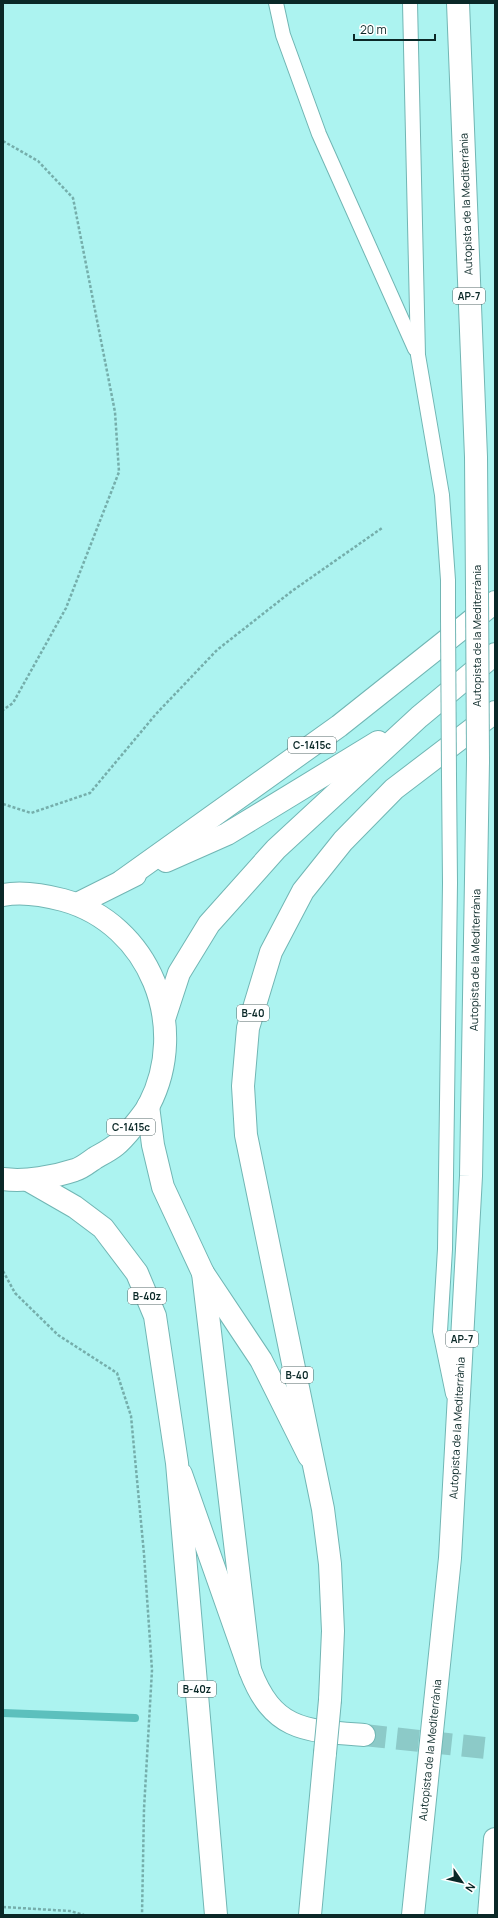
<svg xmlns="http://www.w3.org/2000/svg" width="498" height="1918" viewBox="0 0 498 1918" font-family="Manrope,sans-serif">
<style>
.lines{fill:none;stroke-linecap:round;stroke-linejoin:round}
.stream{stroke:#5cc0bd;stroke-width:8}
.street-tunnel{stroke:#8ccac8;stroke-width:22;stroke-dasharray:22 11;stroke-linecap:butt}
.lane-casing{stroke:#71b6b4;stroke-width:16}
.street-casing{stroke:#71b6b4;stroke-width:24}
.primary-casing{stroke:#71b6b4;stroke-width:24}
.highway-casing{stroke:#71b6b4;stroke-width:24}
.path{stroke:#75aeab;stroke-width:2.5;stroke-dasharray:3 2;stroke-linecap:butt}
.lane{stroke:#fff;stroke-width:14}
.street{stroke:#fff;stroke-width:22}
.primary{stroke:#fff;stroke-width:22}
.highway{stroke:#fff;stroke-width:22}
.lane-bridge-casing{stroke:#71b6b4;stroke-width:16;stroke-linecap:butt}
.highway-bridge-casing{stroke:#71b6b4;stroke-width:24;stroke-linecap:butt}
.lane-bridge{stroke:#fff;stroke-width:14}
.highway-bridge{stroke:#fff;stroke-width:22}
.labels{text-anchor:middle;stroke-width:3;stroke-linejoin:round;paint-order:stroke}
.shield{fill:#fff;stroke:#546868;stroke-width:1}
.shield-label{font-size:10px;font-weight:bold;fill:#0a2827}
.street-label{font-size:11px;fill:#0a2827;stroke:#fff}
</style>
<rect width="100%" height="100%" fill="#acf3f0"/>
<g class="lines">
<!-- stream -->
<polyline class="stream" points="3,1713 135,1718"/>
<!-- street-tunnel -->
<polyline class="street-tunnel" points="364,1735 495,1749"/>
<!-- lane casing -->
<g class="lane-casing">
<g id="lane">
<polyline points="276,3 283,35 319,134 415,349"/>
<polyline points="410,3 418,355 442,495 448,580 448,618"/>
<polyline points="449,776 450,883 445,1249 440,1331 453,1394"/>
</g>
</g>
<!-- street casing -->
<g class="street-casing">
<g id="street">
<polyline points="203,1273 250,1670"/>
<path d="M181 1474 250 1670C273 1731 305 1731 364 1735"/>
</g>
</g>
<!-- primary casing -->
<g class="primary-casing">
<g id="primary">
<polyline points="166,861 227,834 378,742"/>
<polyline points="122,881 339,726 495,602"/>
<path d="M3 895C23 891 44 895 63 900 150 924 190 1026 149 1105 145 1113 123 1140 116 1145 110 1150 102 1154 95 1158 89 1162 82 1168 75 1170 54 1177 25 1182 3 1179"/>
<polyline points="77,904 135,875"/>
<polyline points="165,1016 179,973 209,924 276,849 419,717 495,654"/>
<polyline points="148,1106 153,1145 163,1187 203,1273 261,1360 309,1456"/>
</g>
</g>
<!-- highway casing -->
<g class="highway-casing">
<g id="highway">
<polyline points="458,3 476,457 477,590"/>
<polyline points="28,1180 75,1207 103,1228 137,1273 155,1316 177,1463 216,1915"/>
<polyline points="330,1700 333,1631 330,1564 323,1509 246,1135 243,1086 248,1028 271,952 303,891 343,841 394,789 495,712"/>
<polyline points="310,1915 325,1753"/>
<polyline points="413,1915 450,1558 471,1176 478,761"/>
<polyline points="489,1915 495,1839"/>
</g>
</g>
<!-- path -->
<g class="path">
<polyline points="3,141 38,161 73,198 115,412 119,472 66,608 13,703 3,710"/>
<polyline points="3,804 31,813 90,793 156,714 217,650 292,591 382,528"/>
<polyline points="3,1271 15,1293 58,1335 117,1373 131,1416 144,1554 152,1670 144,1809 142,1915"/>
<polyline points="3,1907 70,1911 84,1915"/>
</g>
<!-- lane -->
<use href="#lane" class="lane"/>
<!-- street -->
<use href="#street" class="street"/>
<!-- primary -->
<use href="#primary" class="primary"/>
<!-- highway -->
<use href="#highway" class="highway"/>
<!-- lane-bridge casing -->
<g class="lane-bridge-casing">
<polyline id="lane-bridge" points="448,618 449,776"/>
</g>
<!-- highway-bridge casing -->
<g class="highway-bridge-casing">
<g id="highway-bridge">
<polyline points="477,590 478,761"/>
<polyline points="325,1753 330,1700"/>
</g>
</g>
<!-- lane-bridge -->
<use href="#lane-bridge" class="lane-bridge"/>
<!-- highway-bridge -->
<use href="#highway-bridge" class="highway-bridge"/>
</g>
<g class="labels">
<!-- shield labels -->
<g class="shield">
<rect x="453" y="288" width="32" height="16" rx="3"/>
<rect x="288" y="737" width="48" height="16" rx="3"/>
<rect x="237" y="1005" width="32" height="16" rx="3"/>
<rect x="107" y="1119" width="48" height="16" rx="3"/>
<rect x="128" y="1288" width="38" height="16" rx="3"/>
<rect x="446" y="1331" width="32" height="16" rx="3"/>
<rect x="281" y="1367" width="32" height="16" rx="3"/>
<rect x="178" y="1681" width="38" height="16" rx="3"/>
</g>
<g class="shield-label">
<text x="469" y="300">AP-7</text>
<text x="312" y="749">C-1415c</text>
<text x="253" y="1017">B-40</text>
<text x="131" y="1131">C-1415c</text>
<text x="147" y="1300">B-40z</text>
<text x="462" y="1343">AP-7</text>
<text x="297" y="1379">B-40</text>
<text x="197" y="1693">B-40z</text>
</g>
<!-- street labels -->
<g class="street-label">
<text transform="translate(466 204) rotate(-92)" y="4">Autopista de la Mediterrània</text>
<text transform="translate(477 636) rotate(-90)" y="4">Autopista de la Mediterrània</text>
<text transform="translate(475 960) rotate(-89)" y="4">Autopista de la Mediterrània</text>
<text transform="translate(457 1428) rotate(-87)" y="4">Autopista de la Mediterrània</text>
<text transform="translate(430 1750) rotate(-84)" y="4">Autopista de la Mediterrània</text>
</g>
</g>
<!-- border -->
<rect width="498" height="1918" fill="none" stroke="#0a2827" stroke-width="8"/>
<!-- north arrow -->
<g transform="translate(462 1882) rotate(124)" stroke="#ffffff" stroke-width="3" paint-order="stroke">
<path d="M0-3L7 15L0 10L-7 15Z" fill="#0a2827"/>
<text y="-6" font-size="11" font-weight="bold" text-anchor="middle" fill="#0a2827">N</text>
</g>
<!-- scale -->
<path d="M354 34v6h81v-6" fill="none" stroke="#0a2827" stroke-width="2"/>
<text x="360" y="34" font-size="12" fill="#0a2827" stroke="#ffffff" stroke-width="3" paint-order="stroke">20 m</text>
</svg>
